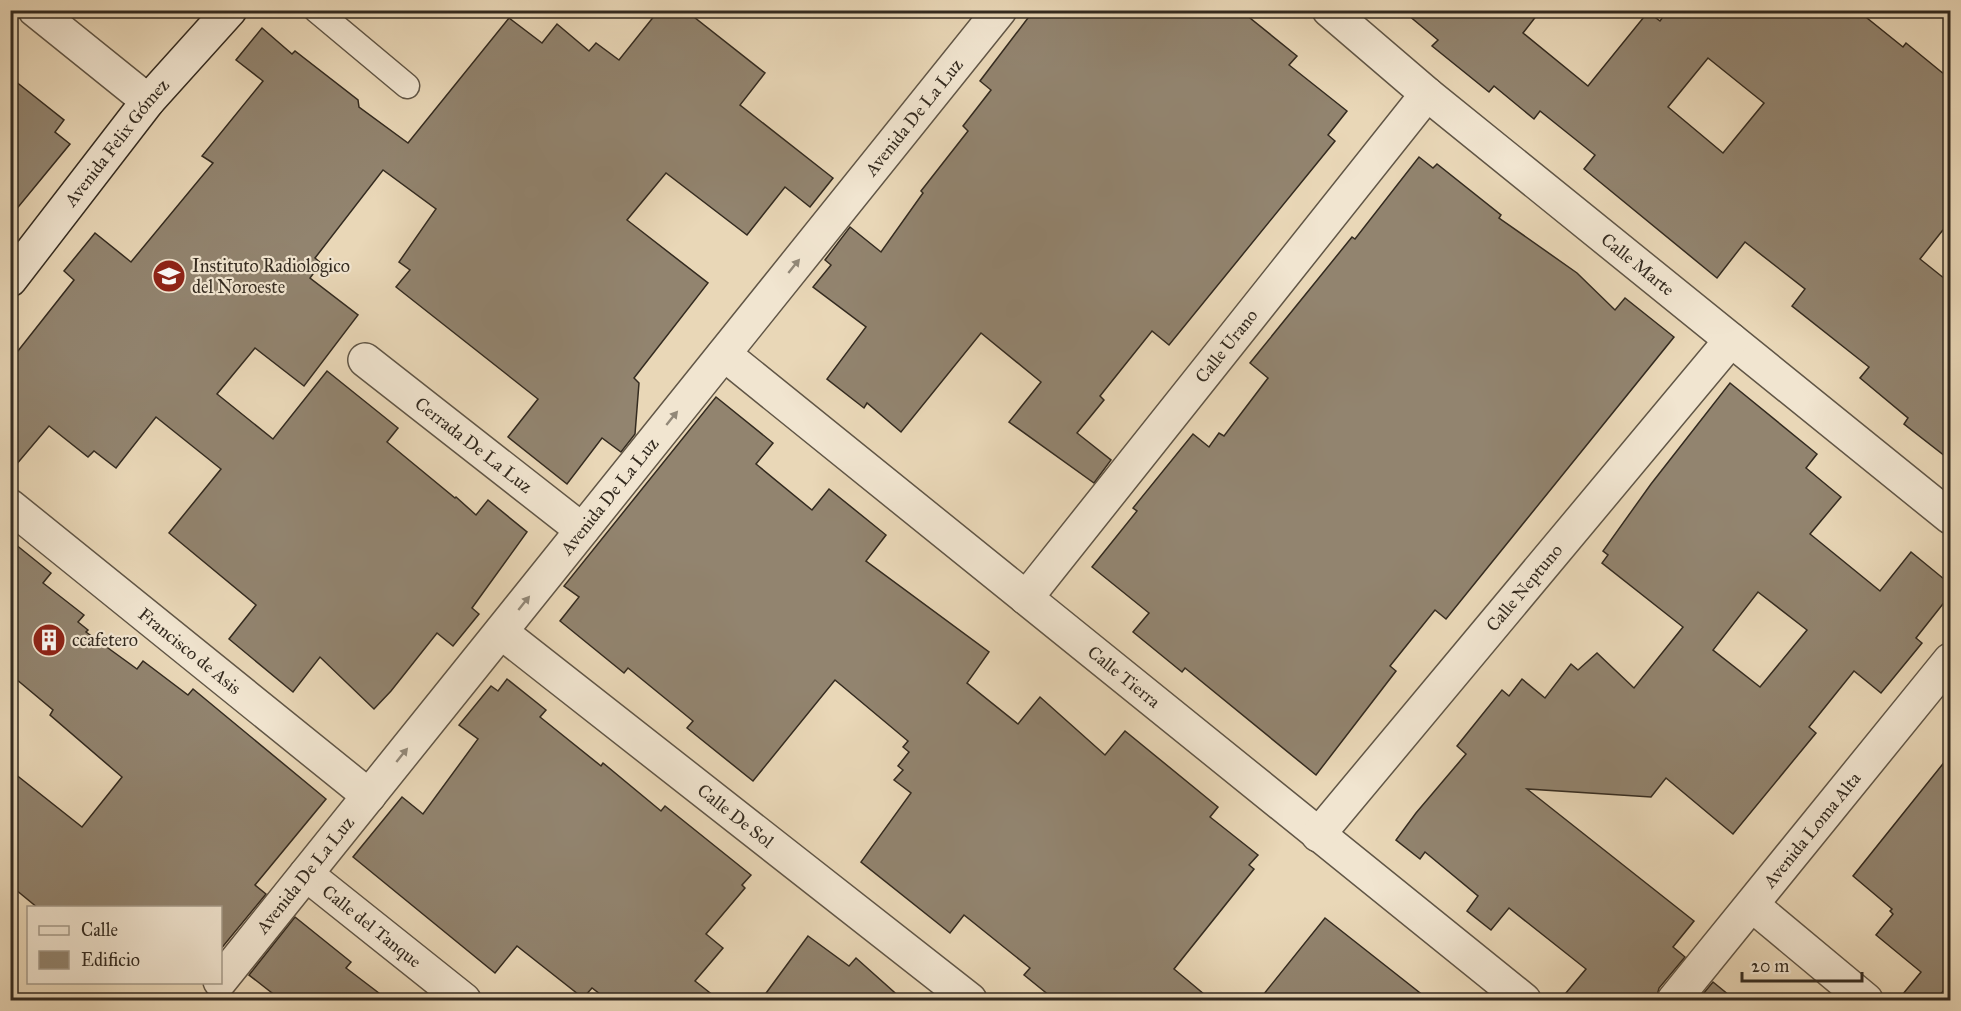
<svg xmlns="http://www.w3.org/2000/svg" width="1961" height="1011" viewBox="0 0 1961 1011" font-family="'IM FELL Great Primer',serif">
<style>
.building{fill:#92846f;stroke:#342b20;stroke-width:1.5;fill-rule:evenodd}
.lines{fill:none;stroke-linecap:round;stroke-linejoin:round}
.lane-casing{stroke:#615646;stroke-width:27}
.street-casing{stroke:#615646;stroke-width:36}
.secondary-casing{stroke:#342b20;stroke-width:36}
.lane{stroke:#f1e5d0;stroke-width:24}
.street{stroke:#f1e5d0;stroke-width:33}
.secondary{stroke:#f1e5d0;stroke-width:33}
.oneway{fill:#928878}
.labels{text-anchor:middle;stroke-width:4.5;stroke-linejoin:round;paint-order:stroke}
.street-label{font-size:18px;fill:#342b20;stroke:#f1e5d0}
.poi-label{font-size:18px;fill:#342b20;stroke:#f1e5d0;text-anchor:start}
</style>
<rect width="100%" height="100%" fill="#e9d7b7"/>
<filter id="stains"><feTurbulence type="fractalNoise" baseFrequency=".00333" numOctaves="4"/><feColorMatrix values="0 0 0 0 .2 0 0 0 0 .09 0 0 0 0 .02 0 0 0 .5 -.17"/></filter>
<radialGradient id="worn" r=".72"><stop offset=".6" stop-color="#630" stop-opacity="0"/><stop offset="1" stop-color="#630" stop-opacity=".3"/></radialGradient>
<!-- building -->
<g class="building">
<polygon points="659,10 685,10 765,73 740,105 833,178 810,207 785,187 747,235 666,173 627,220 708,283 634,378 639,383 635,434 621,452 602,438 567,484 508,437 538,399 396,287 410,270 399,262 436,209 383,170 315,258 321,263 310,278 358,315 304,386 255,348 217,394 273,439 327,371 398,428 387,442 455,498 456,497 476,515 488,500 527,532 472,608 479,614 453,646 437,633 391,691 374,709 320,657 293,692 229,639 256,605 169,533 221,469 156,417 116,468 94,451 88,457 49,426 10,472 10,361 74,280 64,271 95,233 131,262 213,163 202,156 263,81 236,60 262,28 292,54 295,51 358,100 359,107 408,143 509,18 542,43 557,24 589,51 596,43 619,60"/>
<polygon points="1034,10 1240,10 1297,56 1289,65 1347,111 1328,135 1335,141 1169,345 1152,331 1100,396 1104,400 1077,433 1111,460 1094,483 1009,422 1041,382 981,333 901,432 867,403 864,408 827,379 866,327 813,287 831,265 825,260 850,227 881,252 923,193 921,191 968,131 963,126 991,90 980,81"/>
<path d="M1402 10H1541L1523 33 1588 86 1648 12 1660 21 1668 10H1857L1903 47 1906 43 1950 79V221L1920 259 1950 283V460L1904 424 1908 418 1860 378 1869 367 1792 306 1805 289 1745 242 1717 278 1584 169 1595 155 1540 111 1534 119 1494 86 1489 92 1432 46 1438 40ZM1708 58 1764 103 1723 153 1668 107Z"/>
<polygon points="10,77 64,120 55,132 70,144 10,217"/>
<polygon points="1419,157 1433,168 1437,164 1501,215 1499,218 1577,273 1615,310 1625,298 1674,337 1446,619 1435,610 1390,666 1396,671 1316,775 1185,668 1182,672 1133,632 1149,613 1092,567 1137,511 1133,508 1193,434 1209,447 1219,433 1224,436 1268,378 1250,363 1352,237 1355,239"/>
<path d="M1730 383 1817 454 1806 468 1841 497 1810 534 1880 591 1911 552 1950 584V595L1916 638 1922 643 1881 693 1854 671 1809 727 1816 733 1733 834 1666 778 1651 797 1527 789 1694 921 1673 947 1685 957 1659 988 1656 1000H1560L1586 969 1509 908 1491 930 1467 911 1478 896 1425 852 1420 859 1396 840 1416 813 1466 754 1457 746 1502 690 1509 696 1522 679 1545 698 1571 664 1578 670 1597 653 1634 688 1683 627 1602 563 1608 555 1603 551 1651 484ZM1758 592 1807 630 1760 687 1713 650Z"/>
<polygon points="716,397 773,443 756,464 812,510 829,489 886,535 866,561 989,652 967,683 1018,724 1040,697 1105,755 1125,731 1218,807 1210,817 1258,855 1249,865 1254,869 1174,969 1211,1000 1055,1000 1024,975 1030,968 964,915 950,933 861,862 911,793 894,780 903,770 898,766 909,752 903,747 908,741 835,680 753,781 687,728 693,721 628,668 624,673 560,621 579,597 564,586"/>
<polygon points="10,540 51,573 43,583 84,615 78,622 88,630 86,632 137,669 143,661 188,695 193,689 326,799 255,885 266,894 220,950 220,908 38,908 10,885 10,770 82,827 122,777 50,715 53,710 10,674"/>
<polygon points="507,679 546,710 540,717 601,766 603,763 661,811 665,806 751,875 742,885 745,888 706,934 723,948 695,981 719,1000 608,1000 592,988 583,998 517,946 495,973 353,857 402,797 423,814 478,739 459,725 491,686 498,691"/>
<polygon points="1950,755 1950,995 1944,990 1936,1000 1898,1000 1921,972 1876,935 1893,914 1890,911 1892,909 1853,876"/>
<polygon points="295,917 351,962 346,968 388,1000 281,1000 249,975"/>
<polygon points="1325,918 1429,1000 1259,1000"/>
<polygon points="808,936 849,966 856,958 903,1000 761,1000"/>
<polygon points="1713,982 1735,1000 1698,1000"/>
</g>
<g class="lines">
<!-- lane casing -->
<g class="lane-casing">
<polyline id="lane" points="316,10 407,86"/>
</g>
<!-- street casing -->
<g class="street-casing">
<g id="street">
<polyline points="35,10 148,101"/>
<path id="s1" d="M1329 10 1427 94 1950 517"/>
<path id="s2" d="M724 354 1524 1000"/>
<path id="s3" d="M365 360 582 530"/>
<path id="s4" d="M10 506 369 796"/>
<path id="s5" d="M1026 598 1427 94"/>
<path id="s6" d="M501 632 970 1000"/>
<path id="s7" d="M1318 835 1731 340"/>
<path id="s8" d="M306 874 464 1000"/>
<polyline points="1752,905 1866,1000"/>
<path id="s9" d="M220 981 1000 10"/>
<path id="s10" d="M1674 1000 1950 660"/>
</g>
</g>
<!-- secondary casing -->
<g class="secondary-casing">
<g id="secondary">
<path id="s11" d="M10 280 148 101 230 10"/>
</g>
</g>
<!-- lane -->
<use href="#lane" class="lane"/>
<!-- street -->
<use href="#street" class="street"/>
<!-- secondary -->
<use href="#secondary" class="secondary"/>
</g>
<!-- one-way arrows -->
<defs><path id="oneway-solid" d="M-6-.8H1V-3.2L6.5 0L1 3.2V.8H-6Z" transform="scale(1.5)"/></defs>
<g class="oneway">
<use href="#oneway-solid" transform="translate(794 266) rotate(-51)"/>
<use href="#oneway-solid" transform="translate(672 418) rotate(-51)"/>
<use href="#oneway-solid" transform="translate(524 603) rotate(-51)"/>
<use href="#oneway-solid" transform="translate(402 755) rotate(-51)"/>
</g>
<!-- icons -->
<defs>
<g id="university-disc" transform="scale(1.725)"><circle r="9.5" fill="#8f2418" stroke="#f1e5d0"/><path d="M0-5L7-2L0 1L-7-2ZM-4 1L0 2.5L4 1V4Q0 6-4 4Z" fill="#fff"/></g>
<g id="building-disc" transform="scale(1.725)"><circle r="9.5" fill="#8f2418" stroke="#f1e5d0"/><path d="M-4-6H4V6H1V3H-1V6H-4ZM-2.5-4.3h1.7v1.8h-1.7ZM.8-4.3h1.7v1.8H.8ZM-2.5-1h1.7V.8h-1.7ZM.8-1h1.7V.8H.8Z" fill="#fff"/></g>
</defs>
<g fill-rule="evenodd">
<use href="#university-disc" x="169" y="276"/>
<use href="#building-disc" x="49" y="640"/>
</g>
<g class="labels">
<!-- street labels -->
<g class="street-label">
<text dy="6" stroke="none"><textPath href="#s9" startOffset="1108">Avenida De La Luz</textPath></text>
<text dy="6" stroke="none"><textPath href="#s11" startOffset="174">Avenida Felix Gómez</textPath></text>
<text dy="6" stroke="none"><textPath href="#s1" startOffset="400">Calle Marte</textPath></text>
<text dy="6" stroke="none"><textPath href="#s5" startOffset="322">Calle Urano</textPath></text>
<text dy="6" stroke="none"><textPath href="#s3" startOffset="138">Cerrada De La Luz</textPath></text>
<text dy="6" stroke="none"><textPath href="#s9" startOffset="622">Avenida De La Luz</textPath></text>
<text dy="6" stroke="none"><textPath href="#s7" startOffset="322">Calle Neptuno</textPath></text>
<text dy="6" stroke="none"><textPath href="#s4" startOffset="231">Francisco de Asis</textPath></text>
<text dy="6" stroke="none"><textPath href="#s2" startOffset="514">Calle Tierra</textPath></text>
<text dy="6" stroke="none"><textPath href="#s6" startOffset="298">Calle De Sol</textPath></text>
<text dy="6" stroke="none"><textPath href="#s10" startOffset="219">Avenida Loma Alta</textPath></text>
<text dy="6" stroke="none"><textPath href="#s9" startOffset="136">Avenida De La Luz</textPath></text>
<text dy="6" stroke="none"><textPath href="#s8" startOffset="84">Calle del Tanque</textPath></text>
</g>
<!-- poi labels -->
<g class="poi-label">
<text x="192" y="272">Instituto Radiologico<tspan x="192" dy="21">del Noroeste</tspan></text>
<text x="72" y="646">ccafetero</text>
</g>
</g>
<!-- margin -->
<rect width="1961" height="1011" fill="none" stroke="#e9d7b7" stroke-width="36"/>
<rect x="12" y="12" width="1937" height="987" fill="none" stroke="#342b20" stroke-width="3"/>
<rect x="18" y="18" width="1925" height="975" fill="none" stroke="#342b20" stroke-width="1.5"/>
<!-- legend -->
<rect x="27" y="906" width="195" height="78" fill="#f1e5d0" stroke="#a59b8a" stroke-width="1.5"/>
<rect x="39" y="926" width="30" height="9" fill="#f1e5d0" stroke="#a59b8a" stroke-width="1.5"/>
<text x="81" y="936" font-size="18" fill="#342b20">Calle</text>
<rect x="39" y="951" width="30" height="18" fill="#92846f" stroke="#a59b8a" stroke-width="1.5"/>
<text x="81" y="966" font-size="18" fill="#342b20">Edificio</text>
<!-- scale -->
<path d="M1742 972v9h120v-9" fill="none" stroke="#342b20" stroke-width="3"/>
<text x="1751" y="972" font-size="18" fill="#342b20" stroke="#f1e5d0" stroke-width="4.5" paint-order="stroke">20 m</text>
<rect width="100%" height="100%" filter="url(#stains)"/>
<rect width="100%" height="100%" fill="url(#worn)"/>
</svg>
